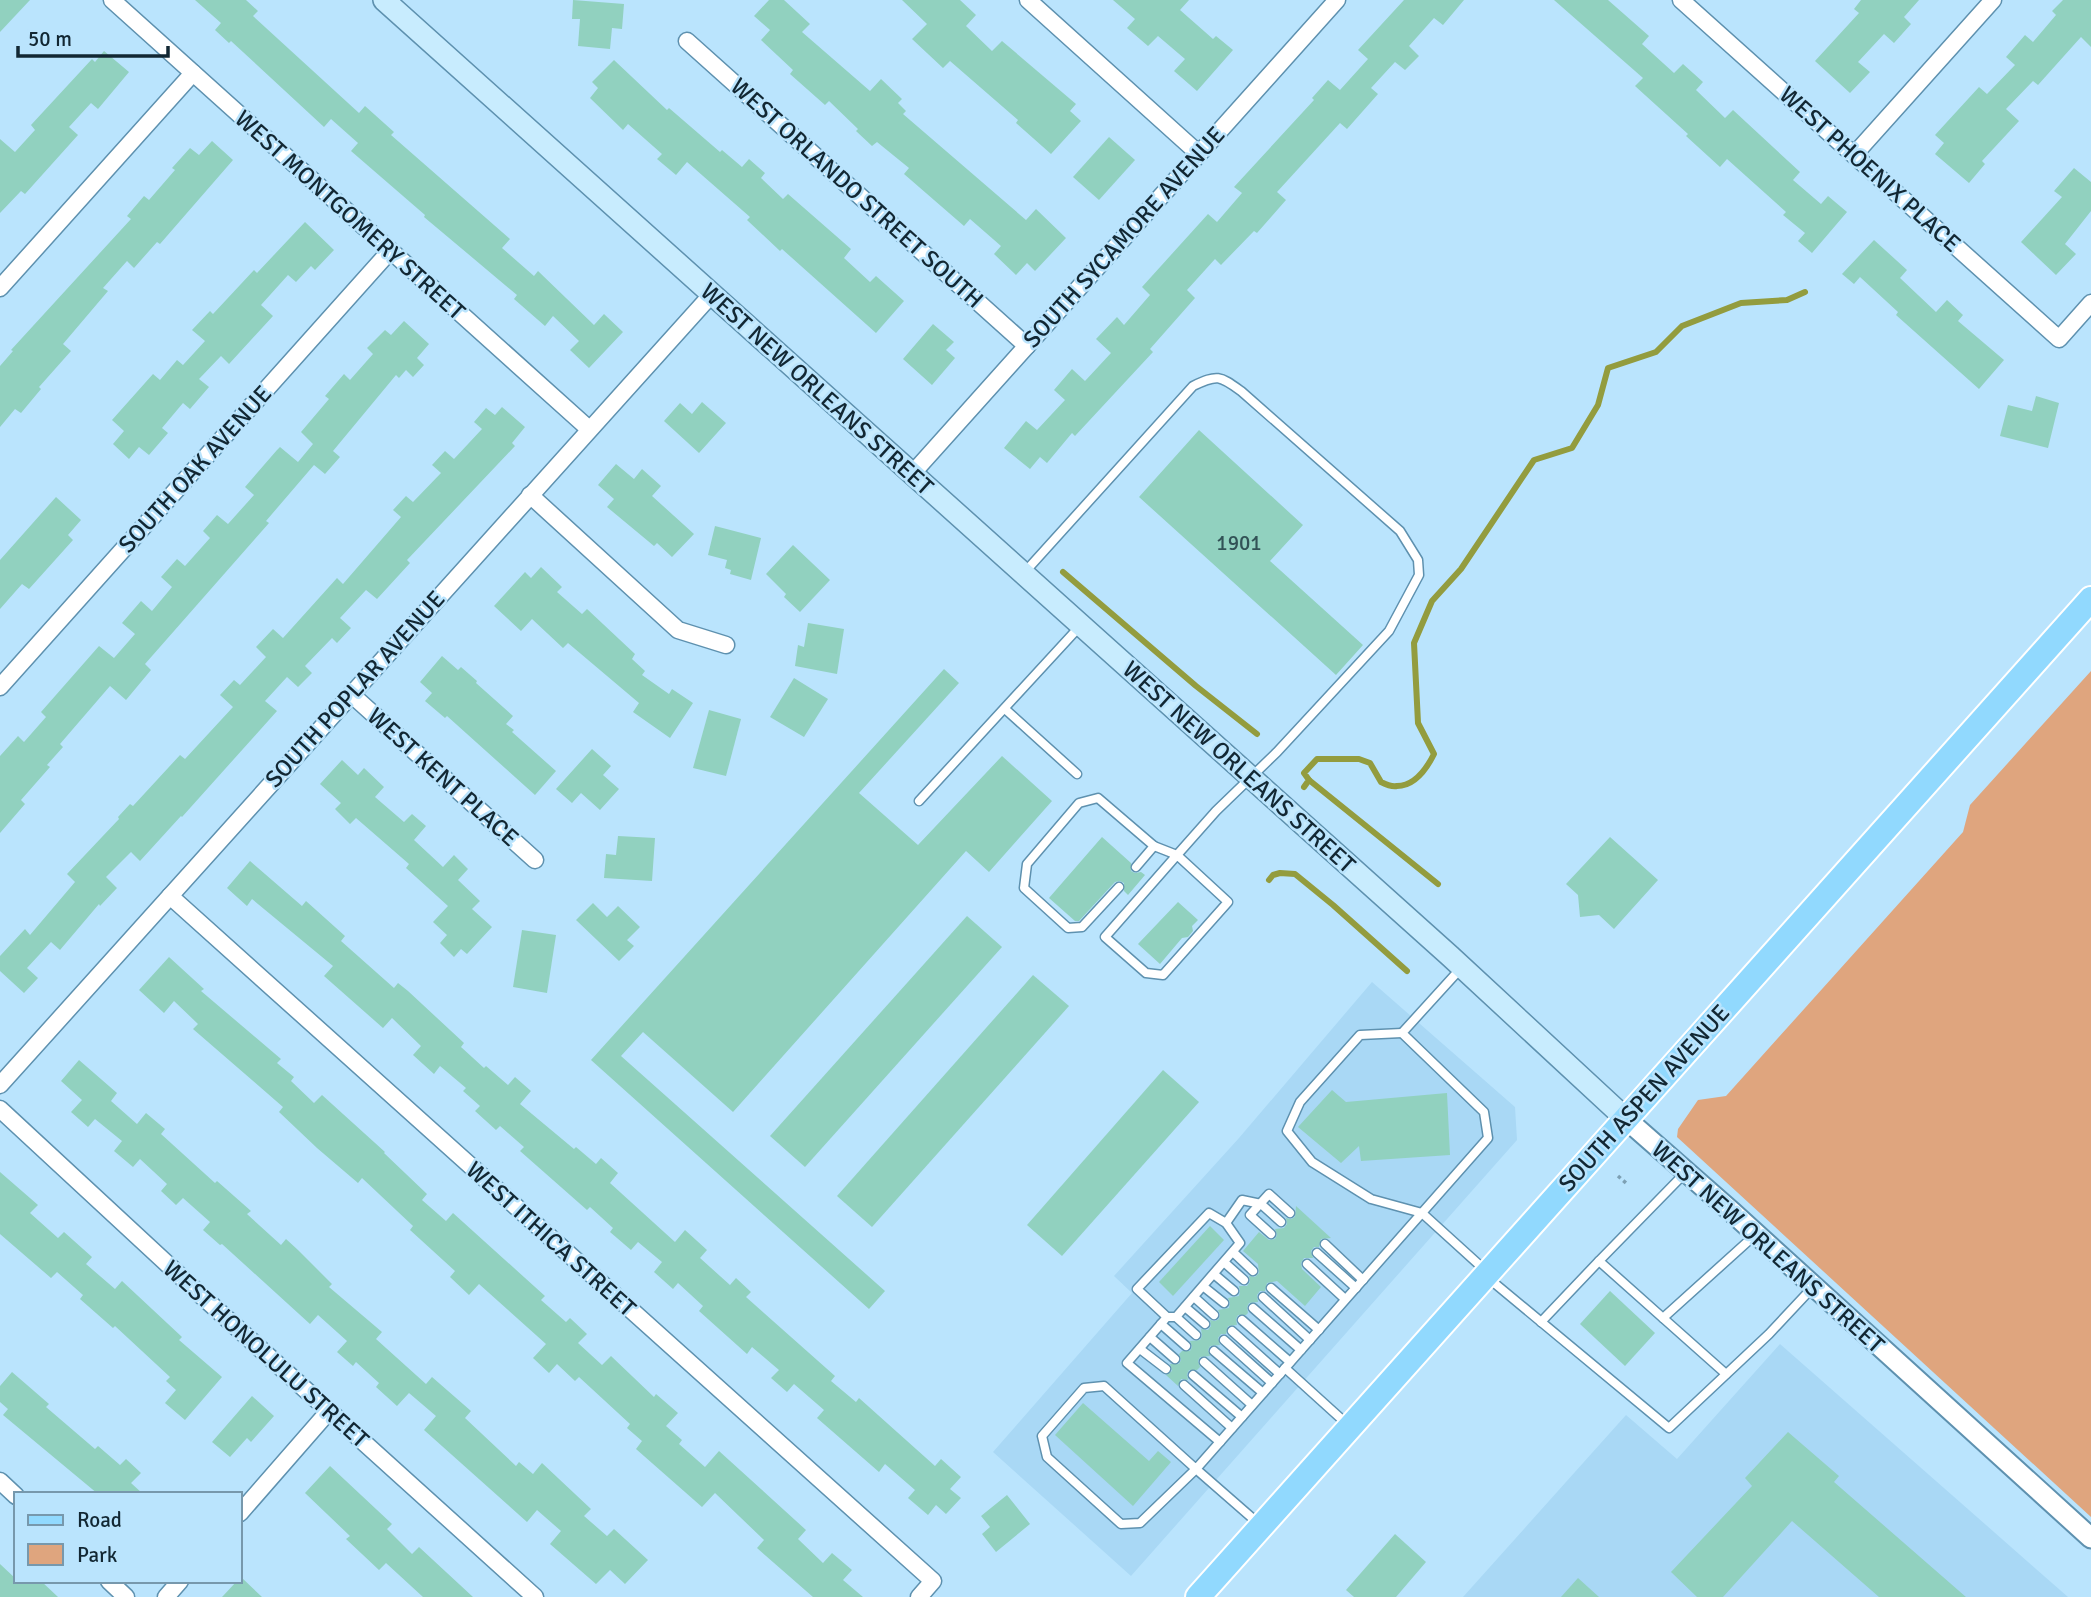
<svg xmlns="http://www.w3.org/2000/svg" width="2091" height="1597" viewBox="0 0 2091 1597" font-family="Signika,sans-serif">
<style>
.built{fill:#a9d8f5}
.green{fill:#dfa57e}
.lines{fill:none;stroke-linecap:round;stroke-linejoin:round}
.stream{stroke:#939c3e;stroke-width:6}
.building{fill:#91d1bf}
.service-casing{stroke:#5e91af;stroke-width:11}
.minor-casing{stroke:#5e91af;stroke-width:19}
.tertiary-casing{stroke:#5e91af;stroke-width:23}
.secondary-casing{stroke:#5e91af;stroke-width:24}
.primary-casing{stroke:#fff;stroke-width:28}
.path{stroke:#7da0b4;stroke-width:3.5;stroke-dasharray:3.5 3.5;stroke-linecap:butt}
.service{stroke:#fff;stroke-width:8}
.minor{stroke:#fff;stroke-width:16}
.tertiary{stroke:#fff;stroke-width:19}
.secondary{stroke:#c8ecfe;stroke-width:21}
.primary{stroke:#91d9fe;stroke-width:24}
.labels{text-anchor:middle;stroke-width:5;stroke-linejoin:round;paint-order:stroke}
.number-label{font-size:21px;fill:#325256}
.street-label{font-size:24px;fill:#122733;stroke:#bae4fd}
</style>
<rect width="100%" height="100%" fill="#bae4fd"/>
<!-- built -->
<g class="built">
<polygon points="1372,982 1515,1107 1517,1140 1131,1576 993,1452 1132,1293 1114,1276 1239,1138"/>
<polygon points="1780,1344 2068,1597 1463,1597 1626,1415 1677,1459"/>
</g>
<!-- green -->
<polygon class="green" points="2091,671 2091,1517 1677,1137 1678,1129 1698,1100 1726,1096 1963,832 1970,805"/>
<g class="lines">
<!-- stream -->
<g class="stream">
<polyline points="1063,572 1196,686 1257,734"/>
<polyline points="1309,780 1438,884"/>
<path d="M1304 787 1309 780 1304 773 1317 759H1359L1370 763 1381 782C1385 784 1392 787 1397 786 1415 786 1427 768 1434 754L1418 723 1414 643 1432 601 1461 569 1534 460 1572 448 1598 405 1608 368 1656 352 1682 326 1741 303 1787 300 1805 292"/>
<polyline points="1269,880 1273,875 1280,873 1295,874 1333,905 1407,971"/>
</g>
</g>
<!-- building -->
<g class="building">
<polygon points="0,0 30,0 0,32"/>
<polygon points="195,0 246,0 258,11 253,16 359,113 365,106 394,132 391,135 510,239 502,248 534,276 538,271 594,325 604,314 623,332 589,368 570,350 579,341 553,316 545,326 514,299 517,295 424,217 425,215 351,151 358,143 331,119 324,127 231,41 229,43 215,30 221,23"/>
<polygon points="573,0 624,4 622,29 612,28 610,49 578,46 580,19 572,19"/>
<polygon points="769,0 784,0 810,24 802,32 870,91 881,79 902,99 898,103 906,111 903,114 1026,220 1036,209 1066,238 1035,271 1027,263 1016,275 994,254 1001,246 970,219 964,226 904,174 909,168 877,142 872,146 856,131 858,129 829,101 825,105 790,74 793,70 761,40 770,30 754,16"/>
<polygon points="902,0 960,0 976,15 966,26 992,51 1002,41 1076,104 1070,111 1081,121 1051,154 1016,123 1018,120 950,61 943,68 912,39 927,24"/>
<polygon points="1113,0 1189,0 1180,10 1213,39 1216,36 1233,50 1197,91 1174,71 1185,59 1158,36 1148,46 1127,28 1135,19"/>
<polygon points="1404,0 1464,0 1443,25 1434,18 1409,46 1419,56 1405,70 1395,62 1371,88 1378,94 1347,129 1340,123 1277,192 1286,200 1257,233 1254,231 1221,265 1215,259 1187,290 1195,298 1150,349 1153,352 1075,436 1072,433 1047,463 1040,457 1030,469 1004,448 1026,421 1037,430 1065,400 1054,390 1072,369 1085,381 1111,353 1096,339 1117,317 1124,325 1150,295 1142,287 1208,214 1217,222 1242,193 1234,187 1314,100 1312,98 1328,80 1340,90 1368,59 1358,50"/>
<polygon points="1554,0 1608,0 1649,36 1642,44 1674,73 1683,64 1703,82 1696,90 1725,118 1733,110 1800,172 1793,180 1821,204 1828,196 1847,212 1812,253 1798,241 1805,233 1783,215 1786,212 1727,159 1720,167 1686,136 1688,134 1635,86 1643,78"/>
<polygon points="1861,0 1919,0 1904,17 1911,24 1894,43 1884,34 1858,62 1870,72 1850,93 1815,61 1859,13 1854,9"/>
<polygon points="2063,0 2091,0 2091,47 2081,37 2038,85 2033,81 2006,109 2019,121 1982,161 1985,164 1969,183 1935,154 1944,143 1935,135 1979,87 1987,94 2015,65 2006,57 2025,35 2033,42 2056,15 2052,11"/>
<polygon points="104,51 129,72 98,109 91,103 69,127 78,135 25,194 21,191 0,213 0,139 15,152 35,130 31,125 92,59 95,62"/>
<polygon points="614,60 667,110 669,108 720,152 722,150 742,167 749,159 765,173 761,178 783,199 788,194 851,249 844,258 870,282 876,276 904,301 876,333 782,249 780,251 747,220 750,217 687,162 676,175 657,159 662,154 628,124 623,130 590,98 598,88 592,82"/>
<polygon points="1109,137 1135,160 1099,200 1073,177"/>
<polygon points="212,141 233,160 160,244 157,242 134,268 127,261 103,288 108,291 63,344 71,351 39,387 41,389 21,413 15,409 0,427 0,366 13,351 11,350 131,219 127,216 144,196 149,200 175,170 172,168 190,148 199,155"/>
<polygon points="2074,168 2091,182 2091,211 2065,244 2076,254 2056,275 2021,242 2062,197 2054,191"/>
<polygon points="305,222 334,250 315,270 311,266 296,282 288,275 261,305 273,316 229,364 221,356 199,379 209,387 190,409 183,403 162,428 168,433 149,455 139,447 129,459 113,444 124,431 112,420 153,374 160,380 177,360 183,365 205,341 192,330 210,311 213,314 254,270 257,273"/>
<polygon points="1874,240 1907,270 1900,278 1936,312 1947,300 1963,315 1958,321 2004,360 1979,389 1896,315 1898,312 1860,277 1854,284 1842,274"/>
<polygon points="404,321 429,344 417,358 424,365 413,377 406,370 399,378 396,375 333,451 340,457 325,474 314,465 266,521 269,523 145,664 151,670 126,700 110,686 60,744 63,747 47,765 50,767 21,800 25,804 0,833 0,756 18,736 24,742 46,717 41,712 99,646 114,658 135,634 122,623 141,601 152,611 172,587 161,577 177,559 185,566 210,538 203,531 217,515 228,524 254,495 245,487 277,450 280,447 298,462 313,444 301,432 329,399 325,396 344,374 350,380 373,354 367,348 385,330 391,335"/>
<polygon points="933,324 954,342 946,350 955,358 932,385 903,359"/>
<polygon points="2036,396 2059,403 2048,448 2000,436 2008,405 2032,411"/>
<polygon points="702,402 726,423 699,453 664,421 680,403 692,414"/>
<polygon points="502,407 525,427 512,443 515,446 407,560 410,563 377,599 366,590 340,618 351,628 337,643 332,638 305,666 312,673 298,687 287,677 265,701 277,711 182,817 181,816 140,861 131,852 106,877 117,888 100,906 99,904 60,950 51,942 27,968 38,978 24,993 0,971 0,956 25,929 30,935 75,882 67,874 119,819 118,817 130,804 133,806 180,755 185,759 233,707 220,695 234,680 240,685 266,657 256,647 273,629 283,638 337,578 343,584 401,517 393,510 406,496 413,502 441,473 432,465 445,451 454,459 482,429 474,422 486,408 495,415"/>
<polygon points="1199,430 1303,525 1270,561 1363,645 1336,675 1139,497"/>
<polygon points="616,464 634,479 642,469 661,486 652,496 694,534 672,557 657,543 654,546 607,507 614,499 598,485"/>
<polygon points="56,497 81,520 68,535 73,540 29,589 22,584 0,609 0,560"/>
<polygon points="715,526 761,538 751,580 730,574 731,570 725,568 727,560 708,555"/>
<polygon points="793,545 830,580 800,612 784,597 786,594 766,574"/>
<polygon points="541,567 562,587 557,592 582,614 587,609 635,654 632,659 645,671 642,675 669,694 672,689 693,703 670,738 633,712 639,703 568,643 563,648 532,619 521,631 494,606 525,572 531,578"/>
<polygon points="808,623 844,629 837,674 795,666 798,645 804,647"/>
<polygon points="442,656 458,670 461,667 477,681 476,683 513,716 506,724 514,730 512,732 556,771 535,795 447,716 445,718 425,701 432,693 420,682"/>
<polygon points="944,669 959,683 859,793 918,845 1002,756 1052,801 989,872 966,851 733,1112 643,1032 621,1056 885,1291 869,1309 591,1060"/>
<polygon points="794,678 828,699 804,737 770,717"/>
<polygon points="709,710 741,719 726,776 693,768"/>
<polygon points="592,749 611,766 603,775 619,789 600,810 581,793 572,803 556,789"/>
<polygon points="342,760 358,775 364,768 384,787 375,797 404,822 412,814 426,826 414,840 443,867 454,855 468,869 458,880 480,901 472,909 492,927 467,954 461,949 454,957 440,943 447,935 433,922 448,906 406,868 409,864 356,818 350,824 335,809 341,803 320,784"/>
<polygon points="618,836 655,838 652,881 604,878 606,854 616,855"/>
<polygon points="1102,837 1131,863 1131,871 1135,873 1141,872 1145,875 1128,895 1124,891 1124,883 1120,881 1115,882 1079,921 1075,921 1049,898"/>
<polygon points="1610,837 1658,880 1614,929 1599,915 1580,917 1578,895 1566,884"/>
<polygon points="250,861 302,906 306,901 345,936 341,941 394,988 398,983 408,991 464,1043 461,1047 484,1068 486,1066 508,1085 515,1077 531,1091 520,1104 574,1149 576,1147 596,1164 601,1158 618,1173 610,1183 675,1242 685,1230 707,1250 700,1258 730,1285 736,1278 751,1292 746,1297 835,1376 831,1381 856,1402 859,1398 935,1466 941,1459 961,1477 950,1489 961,1498 946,1514 936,1505 928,1515 908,1498 915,1490 885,1464 879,1472 817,1418 824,1410 794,1384 787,1392 771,1378 779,1370 752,1347 747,1354 699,1311 703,1306 678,1283 673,1289 654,1272 662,1262 638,1242 631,1250 610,1232 613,1228 590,1207 587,1210 520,1151 524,1147 500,1126 496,1130 475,1111 480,1106 463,1091 466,1088 440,1066 434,1074 413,1055 421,1046 392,1018 383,1028 324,976 333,966 252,899 247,906 227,888"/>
<polygon points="1178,902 1198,920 1192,926 1193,931 1188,937 1182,938 1160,964 1138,944"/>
<polygon points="593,903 607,917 618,906 640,927 627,940 634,946 619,961 576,920"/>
<polygon points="967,916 1002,947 805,1167 770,1136"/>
<polygon points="522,930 556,935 547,993 513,987"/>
<polygon points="169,957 204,989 201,991 281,1059 277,1063 294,1077 291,1081 314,1103 322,1095 385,1152 384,1153 427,1194 422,1200 446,1221 453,1213 545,1296 541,1300 566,1322 570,1318 587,1334 578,1343 602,1365 611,1356 654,1397 656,1394 678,1413 666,1426 682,1440 679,1444 705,1467 719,1451 806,1530 798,1539 823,1563 832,1553 852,1570 843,1580 863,1597 813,1597 757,1548 764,1540 715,1493 702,1507 636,1449 642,1441 627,1428 630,1424 579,1377 575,1381 557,1364 549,1373 533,1358 546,1344 479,1284 469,1295 450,1277 455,1271 410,1230 413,1226 362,1178 358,1183 317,1148 279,1112 283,1107 193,1029 198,1024 174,1001 164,1013 139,990"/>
<polygon points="1033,975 1069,1006 872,1227 837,1196"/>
<polygon points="79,1060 117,1093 111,1101 137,1124 146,1113 165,1129 161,1134 215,1183 217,1181 251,1211 247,1214 281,1245 286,1239 298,1250 332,1284 329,1287 382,1332 376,1339 426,1384 432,1377 471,1411 465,1418 516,1466 519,1462 533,1474 542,1463 591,1509 584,1516 607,1536 614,1529 648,1560 625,1584 610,1570 596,1584 550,1544 561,1531 537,1510 527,1522 424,1430 436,1416 409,1393 397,1406 376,1387 379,1383 356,1362 353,1366 337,1352 347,1341 318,1315 310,1324 222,1244 220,1245 203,1230 210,1222 183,1198 176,1205 161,1191 167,1184 140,1159 133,1167 114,1151 122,1141 95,1119 88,1127 71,1112 82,1100 61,1081"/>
<polygon points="1163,1070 1199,1102 1062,1256 1027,1225"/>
<polygon points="1332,1090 1346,1102 1447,1093 1450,1155 1361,1161 1359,1146 1341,1163 1298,1127"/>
<polygon points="0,1172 38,1205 30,1213 58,1238 64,1232 92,1257 86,1264 115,1289 122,1281 182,1337 179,1340 222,1377 185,1420 165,1403 176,1390 166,1381 170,1377 115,1326 113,1328 80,1299 83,1295 57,1272 51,1278 0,1234"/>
<polygon points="1296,1206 1331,1238 1321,1239 1319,1247 1314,1247 1311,1251 1313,1258 1304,1258 1301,1263 1302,1269 1321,1287 1305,1306 1277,1281 1267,1283 1265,1291 1260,1291 1257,1295 1258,1302 1249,1303 1247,1307 1248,1313 1246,1315 1238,1315 1236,1319 1237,1325 1228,1326 1226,1334 1221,1334 1218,1338 1220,1345 1210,1346 1208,1350 1210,1356 1200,1357 1198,1361 1200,1367 1197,1370 1189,1370 1187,1374 1188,1380 1181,1379 1178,1386 1166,1375 1172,1371 1170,1364 1179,1364 1181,1360 1179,1354 1182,1351 1190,1351 1192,1347 1190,1341 1200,1340 1202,1336 1201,1329 1208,1330 1211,1326 1210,1320 1215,1321 1219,1319 1220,1314 1218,1310 1229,1308 1230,1303 1228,1298 1239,1296 1240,1291 1239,1286 1247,1286 1250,1282 1249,1276 1255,1277 1259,1273 1258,1264 1243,1251 1259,1232 1269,1240 1275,1239 1277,1235 1275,1229 1284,1228 1287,1224 1286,1218 1291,1219 1295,1217"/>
<polygon points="1210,1226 1224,1240 1173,1296 1159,1282"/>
<polygon points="1610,1291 1655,1333 1625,1366 1580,1324"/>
<polygon points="12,1372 49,1404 46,1407 95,1449 98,1446 120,1465 126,1459 141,1473 131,1483 143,1494 98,1494 3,1415 8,1409 0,1402 0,1386"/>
<polygon points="252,1396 274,1416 251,1442 247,1438 230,1457 212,1442"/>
<polygon points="1083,1403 1149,1461 1158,1451 1171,1462 1133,1506 1055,1435"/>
<polygon points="1788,1432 1839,1476 1834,1482 1966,1597 1879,1597 1792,1521 1723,1597 1697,1597 1671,1572 1752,1486 1745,1478"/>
<polygon points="330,1466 392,1524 387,1529 412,1554 419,1547 473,1597 423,1597 386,1563 379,1570 346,1539 350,1536 305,1493"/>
<polygon points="1007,1495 1030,1524 996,1552 982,1534 990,1527 981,1516"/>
<polygon points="1395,1534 1426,1562 1396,1597 1354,1597 1346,1590"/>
<polygon points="0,1564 16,1579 16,1581 41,1581 58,1597 0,1597"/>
<polygon points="241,1577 262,1597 222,1597 237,1581 240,1581"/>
<polygon points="1578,1578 1599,1597 1561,1597"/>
</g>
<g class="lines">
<!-- service casing -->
<g class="service-casing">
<g id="service">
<path d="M1024 573 1193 386C1218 374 1220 376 1241 391L1400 531 1418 560 1419 575 1389 631 1277 752 1216 811 1177 855 1228 902 1163 975 1146 973 1105 937 1177 855 1154 846 1098 798 1079 803 1027 864 1024 888 1068 928 1082 927 1119 887"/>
<polyline points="1005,709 1077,774"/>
<polyline points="919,801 1081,625"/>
<polyline points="1136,867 1154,846"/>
<polyline points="1402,1033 1360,1035 1300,1102 1287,1131 1312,1162 1371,1199 1422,1213 1486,1271"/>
<polyline points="1685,1173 1599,1261 1663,1318 1755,1235"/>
<polyline points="1226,1223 1242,1200 1261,1204 1281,1222"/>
<polyline points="1271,1234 1250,1215 1269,1194 1290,1213"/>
<polyline points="1325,1244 1363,1280"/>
<polyline points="1233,1252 1253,1271"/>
<polyline points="1317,1253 1356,1288"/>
<polyline points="1225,1263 1244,1280"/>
<polyline points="1307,1264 1345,1299"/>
<polyline points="1215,1275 1234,1291"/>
<polyline points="1487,1277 1669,1428 1769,1334 1813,1287"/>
<polyline points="1204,1287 1224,1303"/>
<polyline points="1271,1288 1319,1330"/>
<polyline points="1194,1297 1214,1315"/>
<polyline points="1263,1297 1310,1340"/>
<polyline points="1185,1307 1205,1324"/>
<polyline points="1253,1308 1301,1350"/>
<polyline points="1167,1317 1176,1317 1240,1243 1226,1223 1209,1213 1137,1289 1167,1317 1127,1363 1220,1442"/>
<polyline points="1176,1317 1196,1335"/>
<polyline points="1663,1318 1726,1374"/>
<polyline points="1242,1320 1290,1362"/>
<polyline points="1541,1322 1599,1261"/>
<polyline points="1161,1324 1186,1346"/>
<polyline points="1232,1331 1280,1374"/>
<polyline points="1150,1337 1175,1359"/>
<polyline points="1224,1340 1272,1383"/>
<polyline points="1140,1349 1166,1369"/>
<polyline points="1214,1351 1263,1393"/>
<polyline points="1204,1362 1252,1405"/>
<polyline points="1285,1368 1348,1425"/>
<polyline points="1193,1375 1242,1417"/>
<polyline points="1184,1385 1232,1428"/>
<polyline points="1259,1524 1196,1469 1140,1523 1121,1524 1047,1457 1042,1436 1084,1388 1104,1386 1196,1469 1488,1138 1484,1112 1402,1033 1462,967"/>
</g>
</g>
<!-- minor casing -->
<g class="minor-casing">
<g id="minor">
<polyline points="112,0 589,429"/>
<polyline points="1028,0 1199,154"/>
<polyline points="1681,0 2059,339 2091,303"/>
<polyline points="687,41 1027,346"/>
<polyline points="1854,155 1993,0"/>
<polyline points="0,288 193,73"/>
<polyline points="912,474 1337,0"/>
<polyline points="530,495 678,630 726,645"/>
<polyline points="0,687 390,251"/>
<polyline points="351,694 535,860"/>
<polyline points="170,896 933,1581 919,1597"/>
<polyline points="0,1085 712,294"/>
<polyline points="0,1109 204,1298 535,1597"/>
<polyline points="0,1481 16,1496"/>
<polyline points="240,1513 329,1411"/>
<polyline points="109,1581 126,1597"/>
<polyline points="166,1597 180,1581"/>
</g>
</g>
<!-- tertiary casing -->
<g class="tertiary-casing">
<polyline id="tertiary" points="1626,1119 1732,1212 2091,1538"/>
</g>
<!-- secondary casing -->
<g class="secondary-casing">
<polyline id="secondary" points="384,0 1450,956 1626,1119"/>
</g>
<!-- primary casing -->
<g class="primary-casing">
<polyline id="primary" points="1198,1597 2091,599"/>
</g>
<!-- path -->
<polyline class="path" points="1618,1176 1626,1183"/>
<!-- service -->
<use href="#service" class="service"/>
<!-- minor -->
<use href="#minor" class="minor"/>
<!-- tertiary -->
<use href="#tertiary" class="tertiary"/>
<!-- secondary -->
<use href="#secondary" class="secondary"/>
<!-- primary -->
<use href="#primary" class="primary"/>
</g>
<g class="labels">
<!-- number labels -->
<g class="number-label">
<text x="1239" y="550">1901</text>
</g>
<!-- street labels -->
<g class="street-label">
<text transform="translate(1870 169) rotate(42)" y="8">WEST PHOENIX PLACE</text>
<text transform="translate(857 193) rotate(42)" y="8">WEST ORLANDO STREET SOUTH</text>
<text transform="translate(350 215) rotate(42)" y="8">WEST MONTGOMERY STREET</text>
<text transform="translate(1124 237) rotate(-48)" y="8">SOUTH SYCAMORE AVENUE</text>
<text transform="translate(817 389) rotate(42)" y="8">WEST NEW ORLEANS STREET</text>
<text transform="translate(195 469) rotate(-48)" y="8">SOUTH OAK AVENUE</text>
<text transform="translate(355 689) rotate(-48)" y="8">SOUTH POPLAR AVENUE</text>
<text transform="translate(1239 767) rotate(42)" y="8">WEST NEW ORLEANS STREET</text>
<text transform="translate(443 777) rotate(42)" y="8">WEST KENT PLACE</text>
<text transform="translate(1644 1098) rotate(-48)" y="8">SOUTH ASPEN AVENUE</text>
<text transform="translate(551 1239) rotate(42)" y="8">WEST ITHICA STREET</text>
<text transform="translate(1768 1247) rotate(42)" y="8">WEST NEW ORLEANS STREET</text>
<text transform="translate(266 1354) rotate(42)" y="8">WEST HONOLULU STREET</text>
</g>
</g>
<!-- legend -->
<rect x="14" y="1492" width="228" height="91" fill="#bae4fd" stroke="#7798ac" stroke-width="2"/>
<rect x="28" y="1515" width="35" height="10" fill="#91d9fe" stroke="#7798ac" stroke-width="2"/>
<text x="77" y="1527" font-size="21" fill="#122733">Road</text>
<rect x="28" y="1544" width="35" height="21" fill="#dfa57e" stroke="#7798ac" stroke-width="2"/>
<text x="77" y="1562" font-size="21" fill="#122733">Park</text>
<!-- scale -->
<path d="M18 46v10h150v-10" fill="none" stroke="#122733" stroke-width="3.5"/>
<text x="28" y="46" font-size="21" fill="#122733" stroke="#bae4fd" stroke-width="5" paint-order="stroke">50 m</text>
</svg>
